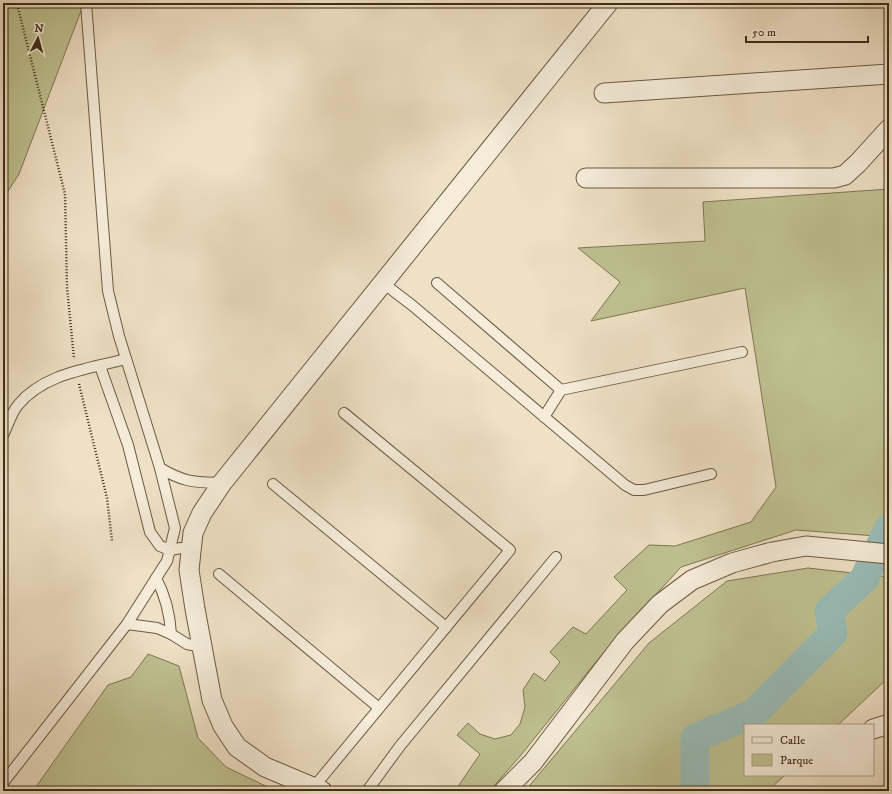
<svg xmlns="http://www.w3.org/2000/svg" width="892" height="794" viewBox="0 0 892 794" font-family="'IM FELL DW Pica',serif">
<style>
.green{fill:#bfc191;stroke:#7e7754}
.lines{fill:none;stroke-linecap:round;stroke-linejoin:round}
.river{stroke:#9abdb8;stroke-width:29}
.service-casing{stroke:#6a5a43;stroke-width:12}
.minor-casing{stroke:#6a5a43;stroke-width:21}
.path{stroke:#3d2d17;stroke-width:2.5;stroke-dasharray:1 2;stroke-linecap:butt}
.service{stroke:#f5ecda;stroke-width:10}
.minor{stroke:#f5ecda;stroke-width:19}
</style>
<rect width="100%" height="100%" fill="#efe1c6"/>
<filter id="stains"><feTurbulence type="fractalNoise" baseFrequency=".005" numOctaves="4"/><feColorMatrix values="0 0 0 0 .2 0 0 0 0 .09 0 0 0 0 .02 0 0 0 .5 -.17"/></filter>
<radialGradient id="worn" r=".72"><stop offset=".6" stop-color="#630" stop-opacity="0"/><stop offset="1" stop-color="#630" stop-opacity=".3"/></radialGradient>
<!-- green -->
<g class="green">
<polygon points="3,3 84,3 19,174 3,199"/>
<polygon points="889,189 889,537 796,530 681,567 604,652 521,755 494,786 485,791 455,791 480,754 457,735 468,723 480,734 495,739 511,735 520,724 525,707 523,690 534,673 545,681 560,662 550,652 573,627 586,634 627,590 614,577 649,545 675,546 751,522 776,487 745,288 591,321 620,282 578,248 705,241 703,202"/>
<polygon points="808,568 889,577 889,677 838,725 745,725 745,775 785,775 768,791 525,791 649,643 727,581"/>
<polygon points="148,654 179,666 198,738 226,767 276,791 33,791 108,685 131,677"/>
</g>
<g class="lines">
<!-- river -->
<polyline class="river" points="695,791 695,738 754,713 833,633 829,611 864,579 889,528"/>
<!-- service casing -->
<g class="service-casing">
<g id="service">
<polyline points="383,283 413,306 625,485 634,490 644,490 711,474"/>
<polyline points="437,283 561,390 742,352"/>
<polyline points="100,366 128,445 150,532 160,546 170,550 181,548 191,551"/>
<polyline points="544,417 561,390"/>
<path d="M3 435C8 426 11 413 18 405 44 373 89 369 126 359"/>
<path d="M160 468C185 483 195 482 222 483"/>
<polyline points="273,484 446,627"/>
<polyline points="219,574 379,708"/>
<path d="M156 578C166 597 170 613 171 634"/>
<polyline points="127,624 157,628 171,634 187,644 202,647"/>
<polyline points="3,783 127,624 167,561 175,528 160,468 119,336 108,291 86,3"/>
<polyline points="313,788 510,550 344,413"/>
<polyline points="367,791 400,746 556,557"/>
</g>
</g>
<!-- minor casing -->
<g class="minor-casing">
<g id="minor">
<polyline points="604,93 889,74"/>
<polyline points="586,178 834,178 845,175 858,163 889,129"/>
<polyline points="873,729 889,724"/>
<polyline points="322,791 265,767 237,747 223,726 212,700 195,609 189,570 193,533 202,513 222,483 608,3"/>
<polyline points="504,791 533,762 625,641 660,604 692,580 732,563 772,552 806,546 889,554"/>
</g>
</g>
<!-- path -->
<g class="path">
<polyline points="15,3 18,8 65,194 67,287 74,359"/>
<polyline points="79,384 107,498 112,541"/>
</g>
<!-- service -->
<use href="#service" class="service"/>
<!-- minor -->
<use href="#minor" class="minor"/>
</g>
<!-- margin -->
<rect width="892" height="794" fill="none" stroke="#efe1c6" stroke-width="16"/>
<rect x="4" y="4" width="884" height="786" fill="none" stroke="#3d2d17" stroke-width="2"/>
<rect x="8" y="8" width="876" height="778" fill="none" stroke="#3d2d17"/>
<!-- legend -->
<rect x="744" y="724" width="130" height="52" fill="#f5ecda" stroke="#aba08c"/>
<rect x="752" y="737" width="20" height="6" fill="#f5ecda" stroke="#aba08c"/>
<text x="780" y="744" font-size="12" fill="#3d2d17">Calle</text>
<rect x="752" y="754" width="20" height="12" fill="#bfc191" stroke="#aba08c"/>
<text x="780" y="764" font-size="12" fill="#3d2d17">Parque</text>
<!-- north arrow -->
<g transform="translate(38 38) rotate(6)" stroke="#f5ecda" stroke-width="3" paint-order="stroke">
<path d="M0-3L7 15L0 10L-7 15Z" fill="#3d2d17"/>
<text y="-6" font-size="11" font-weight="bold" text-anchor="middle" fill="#3d2d17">N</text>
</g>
<!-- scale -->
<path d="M746 36v6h122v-6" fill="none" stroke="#3d2d17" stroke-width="2"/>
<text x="752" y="36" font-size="12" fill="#3d2d17" stroke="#f5ecda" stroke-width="3" paint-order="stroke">50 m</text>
<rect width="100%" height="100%" filter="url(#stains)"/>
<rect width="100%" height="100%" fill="url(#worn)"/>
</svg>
